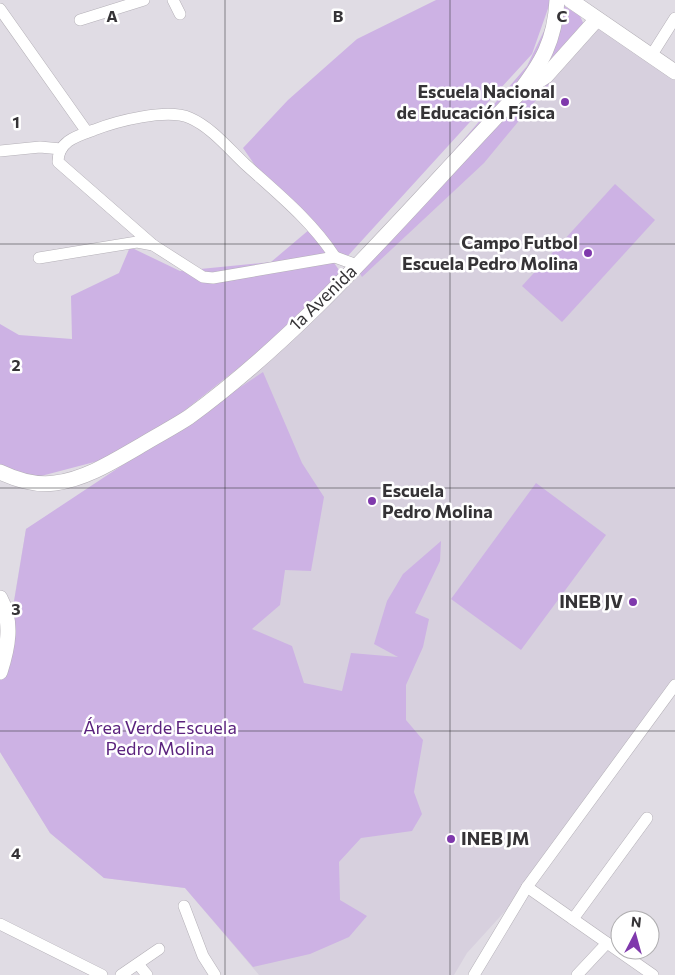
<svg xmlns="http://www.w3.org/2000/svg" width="675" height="975" viewBox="0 0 675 975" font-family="Commissioner,sans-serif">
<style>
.built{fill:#d7d0de}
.green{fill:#cdb2e4}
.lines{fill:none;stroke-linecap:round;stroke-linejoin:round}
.street-casing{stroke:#b4b0b7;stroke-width:12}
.secondary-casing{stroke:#b4b0b7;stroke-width:16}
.street{stroke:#fff;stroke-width:11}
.secondary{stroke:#fff;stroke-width:15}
.grid{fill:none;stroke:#353336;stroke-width:1;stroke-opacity:0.55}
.poi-dot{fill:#7f39ac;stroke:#fff;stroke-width:2}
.labels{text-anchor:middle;stroke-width:5;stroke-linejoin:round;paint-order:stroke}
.poi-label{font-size:18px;font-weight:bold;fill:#353336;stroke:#fff;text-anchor:end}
.street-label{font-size:18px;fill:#353336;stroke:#fff}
.park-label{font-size:18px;fill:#5b237e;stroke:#fff}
.grid-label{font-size:16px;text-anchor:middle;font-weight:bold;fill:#353336;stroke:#fff;stroke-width:5;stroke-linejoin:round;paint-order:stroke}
</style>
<rect width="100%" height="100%" fill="#e0dce4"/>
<!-- built -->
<polygon class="built" points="597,22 675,76 675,679 527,887 467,953 454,975 259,975 185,888 104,878 50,833 0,752 5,653 26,529 188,426"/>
<!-- green -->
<g class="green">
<polygon points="436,0 551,0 532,54 345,259 304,215 263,177 243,148 288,100 357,39"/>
<polygon points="558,2 580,16 589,36 484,163 362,277 355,265 527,66"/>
<polygon points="615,184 655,220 562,322 522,286"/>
<polygon points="310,229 344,277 251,358 179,415 102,460 22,481 0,467 0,324 19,335 72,339 71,296 119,273 130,247 180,271 271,262"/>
<polygon points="263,372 302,463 324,497 311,571 285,570 280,605 252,629 292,646 304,683 342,691 351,653 398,657 374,644 387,601 403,574 441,541 440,561 415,613 429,619 423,647 406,685 406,720 423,740 414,792 422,814 412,831 361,838 339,862 340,900 367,916 349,937 310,954 253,967 185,888 104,878 50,833 0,752 0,653 9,632 26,529"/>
<polygon points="536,483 606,535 521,650 451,599"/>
</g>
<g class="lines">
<!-- street casing -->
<g class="street-casing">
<g id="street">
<polyline points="173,0 180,14"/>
<polyline points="0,9 87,132"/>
<polyline points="80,20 144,0"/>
<polyline points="651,56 675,18"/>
<polyline points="0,151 40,147 61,149"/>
<path d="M153 245 58 162C58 141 77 136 94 130 117 121 167 108 190 118 211 127 229 149 245 164 277 193 311 220 335 257"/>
<polyline points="39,258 137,242 153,245 203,277 213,278 335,257 357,265"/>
<polyline points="527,887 653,975"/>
<polyline points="184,906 203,956 215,975"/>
<polyline points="573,919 647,818"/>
<polyline points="0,924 102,975"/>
<polyline points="138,964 147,975"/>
<polyline points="121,975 159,949"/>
<polyline points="474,975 527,887 675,685"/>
<polyline points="577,975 607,943"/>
</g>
</g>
<!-- secondary casing -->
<g class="secondary-casing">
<g id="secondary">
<polyline points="570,0 675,72"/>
<polyline points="529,87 546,76 597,19"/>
<path d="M0 472C17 480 35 486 55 483 86 479 114 461 140 446 156 436 174 427 189 417 311 328 412 204 517 95 542 63 555 41 557 0"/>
<path d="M0 598C13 622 8 647 0 672"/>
</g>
</g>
<!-- street -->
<use href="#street" class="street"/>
<!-- secondary -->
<use href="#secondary" class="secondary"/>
</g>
<!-- grid -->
<path class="grid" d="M225 0V975M450 0V975M0 244H675M0 488H675M0 731H675"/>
<!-- markers -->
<g class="poi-dot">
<circle cx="565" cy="102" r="5"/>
<circle cx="588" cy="253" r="5"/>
<circle cx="372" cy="501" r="5"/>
<circle cx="633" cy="602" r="5"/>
<circle cx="451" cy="839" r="5"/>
</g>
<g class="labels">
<!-- poi labels -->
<g class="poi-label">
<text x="555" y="98">Escuela Nacional<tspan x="555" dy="21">de Educación Física</tspan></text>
<text x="578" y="249">Campo Futbol<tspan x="578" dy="21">Escuela Pedro Molina</tspan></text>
<text x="382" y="497" text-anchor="start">Escuela<tspan x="382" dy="21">Pedro Molina</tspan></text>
<text x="623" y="608">INEB JV</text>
<text x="461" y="845" text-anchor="start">INEB JM</text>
</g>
<!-- street labels -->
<g class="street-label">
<text transform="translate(323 298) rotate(-44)" y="6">1a Avenida</text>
</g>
<!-- park labels -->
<g class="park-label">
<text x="160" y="734">Área Verde Escuela<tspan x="160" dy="21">Pedro Molina</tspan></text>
</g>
</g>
<g class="grid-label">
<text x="112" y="22">A</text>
<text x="338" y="22">B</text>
<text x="562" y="22">C</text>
<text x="16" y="128">1</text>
<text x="16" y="371">2</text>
<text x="16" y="615">3</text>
<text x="16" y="859">4</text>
</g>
<!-- north arrow -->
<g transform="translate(635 935) rotate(6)"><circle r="24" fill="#ffffff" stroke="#aeadaf"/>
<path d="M0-4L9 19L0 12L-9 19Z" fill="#7f39ac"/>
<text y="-8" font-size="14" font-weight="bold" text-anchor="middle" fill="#353336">N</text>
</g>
</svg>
